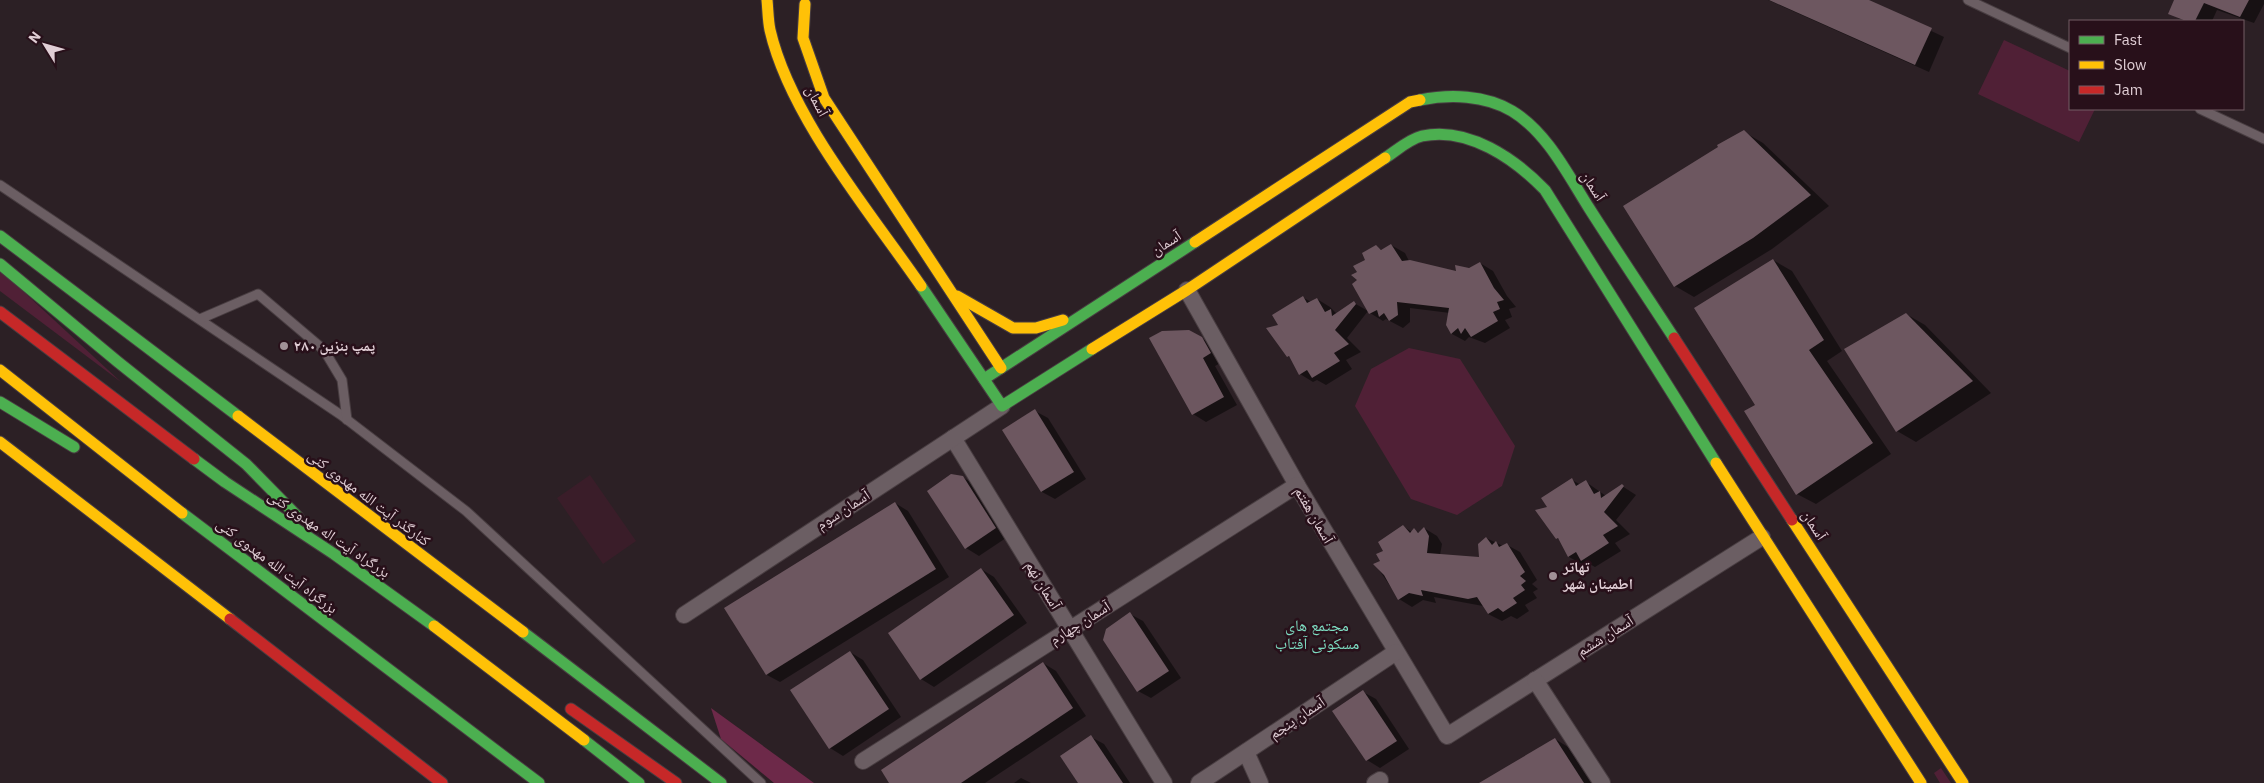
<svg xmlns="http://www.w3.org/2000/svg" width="2264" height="783" viewBox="0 0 2264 783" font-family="'IBM Plex Sans','Noto Naskh Arabic',sans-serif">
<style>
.built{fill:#3a1d29}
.green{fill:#502036}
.forest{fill:#6d2949}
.shadow{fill:#0007}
.building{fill:#6d5760}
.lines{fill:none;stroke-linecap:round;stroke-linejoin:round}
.lane-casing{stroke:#483d41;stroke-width:11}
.street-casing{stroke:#483d41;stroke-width:18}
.fast-casing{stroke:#483d41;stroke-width:13}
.slow-casing{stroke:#483d41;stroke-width:13}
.jam-casing{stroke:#483d41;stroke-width:13}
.lane{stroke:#6b5e63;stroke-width:9}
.street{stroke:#6b5e63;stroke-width:16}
.fast{stroke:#4caf50;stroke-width:11}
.slow{stroke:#ffc107;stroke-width:11}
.jam{stroke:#c62828;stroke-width:11}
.poi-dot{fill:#a19197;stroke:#28101a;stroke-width:2}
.labels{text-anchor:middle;stroke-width:5;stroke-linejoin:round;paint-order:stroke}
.street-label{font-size:15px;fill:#e0ced5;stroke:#28101a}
.poi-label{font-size:15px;font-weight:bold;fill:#e0ced5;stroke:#28101a;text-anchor:start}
.neighbourhood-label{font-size:16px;fill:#7dddc2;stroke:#28101a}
</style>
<rect width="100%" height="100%" fill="#2c2025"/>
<!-- built -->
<polygon class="built" points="590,475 636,541 603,564 557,498"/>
<!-- green -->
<g class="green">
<polygon points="2004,40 2070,71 2070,109 2095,109 2079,142 1978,94"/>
<polygon points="0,270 121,382 0,291"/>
<polygon points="1409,348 1460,359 1515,446 1502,486 1457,515 1411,499 1355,406 1371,369"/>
<polygon points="1941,768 1951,783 1940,783 1934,773"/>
</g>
<!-- forest -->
<polygon class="forest" points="711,708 814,783 774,783 721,739"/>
<!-- shadow -->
<g class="shadow">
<polygon points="1768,0 1866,0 1944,37 1929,72"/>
<polygon points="2175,0 2264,0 2264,4 2254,23 2217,10 2212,21 2184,21 2169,13"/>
<polygon points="1744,132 1763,143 1829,206 1772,249 1694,297 1675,286 1625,206"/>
<polygon points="1391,245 1405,253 1409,261 1458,273 1480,263 1493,271 1507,296 1516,307 1509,309 1512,317 1505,320 1510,328 1485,343 1469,337 1465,341 1452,334 1447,325 1450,313 1410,308 1410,322 1403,328 1386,319 1383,321 1370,313 1359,281 1359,273 1376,247 1382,250"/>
<polygon points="1773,260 1792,271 1842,351 1827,361 1891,454 1816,504 1797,494 1757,405"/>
<polygon points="1304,298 1311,302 1317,299 1330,307 1337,314 1354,303 1368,311 1347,338 1361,352 1346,360 1352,369 1326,385 1317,380 1313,382 1300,374 1291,358 1288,356 1280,326"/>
<polygon points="1906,314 1925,325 1991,393 1916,442 1897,431"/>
<polygon points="1201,338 1215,346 1224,361 1215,366 1237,405 1206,422 1193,414"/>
<polygon points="1035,411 1048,418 1086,479 1055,499 1042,492 1004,430"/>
<polygon points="962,477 976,485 1009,536 979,556 966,548"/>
<polygon points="1572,480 1581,485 1586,482 1606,496 1622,486 1636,495 1616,520 1630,534 1615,543 1621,551 1595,567 1586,562 1582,564 1569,557 1560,540 1557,538 1549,508"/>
<polygon points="895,503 908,511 949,577 780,682 767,675"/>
<polygon points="1404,527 1412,532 1414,530 1420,533 1424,528 1437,536 1442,544 1440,555 1480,558 1486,538 1503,546 1507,545 1520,552 1537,580 1532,584 1538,589 1533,592 1537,598 1525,605 1529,611 1517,619 1511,616 1502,621 1488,614 1483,606 1434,597 1436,603 1423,600 1412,607 1399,599 1375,564 1382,562 1385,551"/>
<polygon points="981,569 994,577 1027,623 934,687 921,679 889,633"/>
<polygon points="1130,614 1143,621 1181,678 1151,698 1138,691"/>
<polygon points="850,652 863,660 901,717 843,756 830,748"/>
<polygon points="1043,663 1056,671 1086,716 985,783 891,783"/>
<polygon points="1363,692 1376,699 1409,749 1380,768 1367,760 1334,711"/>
<polygon points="1091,737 1104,744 1130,783 1080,783"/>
<polygon points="1555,739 1568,747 1591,783 1487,783"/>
<polygon points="1021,778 1031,783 1014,783"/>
</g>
<!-- building -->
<g class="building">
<polygon points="1769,0 1869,0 1932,28 1915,65"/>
<polygon points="2174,0 2249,0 2240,17 2204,3 2195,21 2186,21 2168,14"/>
<polygon points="1744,130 1811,195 1753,238 1674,287 1623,206 1718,147 1717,145"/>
<polygon points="1391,244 1402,261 1410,260 1456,271 1455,265 1469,268 1480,262 1494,288 1504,300 1497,302 1500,309 1493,312 1498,321 1471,337 1465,328 1461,334 1458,328 1451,334 1446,325 1449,308 1397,302 1398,315 1389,321 1384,313 1379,317 1377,310 1369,314 1352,284 1357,280 1351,275 1357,272 1353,266 1365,260 1362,253 1376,245 1381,250"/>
<polygon points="1773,259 1824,340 1809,350 1873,443 1796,495 1744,411 1755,405 1694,308"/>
<polygon points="1303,296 1307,303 1317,298 1325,312 1331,309 1332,316 1354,301 1356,304 1335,330 1349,344 1334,353 1340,361 1312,378 1307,370 1299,375 1289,356 1287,357 1266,328 1278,325 1272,315"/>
<polygon points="1906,313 1973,381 1896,432 1844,349"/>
<polygon points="1189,330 1202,337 1211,353 1203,358 1224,397 1192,415 1149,338 1162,331"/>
<polygon points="1035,409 1074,472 1041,492 1002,430"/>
<polygon points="951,474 963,476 996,528 965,549 927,491"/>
<polygon points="1572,478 1576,486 1586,480 1594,494 1600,491 1601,498 1622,484 1624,486 1604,512 1618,526 1603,535 1609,543 1581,561 1576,552 1568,557 1558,538 1556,539 1535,510 1547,507 1541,498"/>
<polygon points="895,502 936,569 766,675 724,608"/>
<polygon points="1403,525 1410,533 1414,528 1418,533 1424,527 1429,536 1427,553 1479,557 1478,544 1486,537 1492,545 1496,541 1499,547 1507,543 1525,572 1520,576 1526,581 1521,585 1525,590 1513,598 1517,603 1503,612 1498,608 1488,614 1477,597 1468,599 1421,590 1423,596 1409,593 1398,600 1384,575 1373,564 1380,561 1376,554 1383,551 1378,542"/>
<polygon points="981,568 1014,615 920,680 888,633"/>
<polygon points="1130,612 1169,671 1137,692 1103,640 1106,629"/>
<polygon points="850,651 889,709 829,749 790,690"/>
<polygon points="1043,662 1073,708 961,783 889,783 881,770"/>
<polygon points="1363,690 1397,741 1366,761 1332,711"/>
<polygon points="1091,735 1123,783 1078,783 1060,756"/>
<polygon points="1555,738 1584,783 1479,783"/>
</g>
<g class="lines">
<!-- lane casing -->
<g class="lane-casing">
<g id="lane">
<polyline points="1968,0 2070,48"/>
<polyline points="2200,109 2264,139"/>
<polyline points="0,185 341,415 466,511 761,783"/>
<polyline points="200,319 258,294 324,350 342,380 347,420"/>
</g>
</g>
<!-- street casing -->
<g class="street-casing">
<g id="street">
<polyline points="1187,290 1297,485 1447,736 1762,537"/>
<polyline points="953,438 1164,783"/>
<polyline points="684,615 1002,406"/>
<polyline points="1535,680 1602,783"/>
<polyline points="1246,752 1260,783"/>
<polyline points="863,761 1297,485"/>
<polyline points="1199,783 1396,652"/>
<polyline points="1375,783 1380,780"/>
</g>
</g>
<!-- fast casing -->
<g class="fast-casing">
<g id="fast">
<path d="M1420 100C1450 94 1485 95 1512 111 1547 132 1568 175 1589 208 1617 252 1646 295 1674 338"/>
<path d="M1385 158C1396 151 1409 139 1422 136 1468 126 1515 159 1545 190L1716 463"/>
<polyline points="0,236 238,416"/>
<polyline points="0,264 118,362 246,464 298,517"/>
<polyline points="921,286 1002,406 1092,349"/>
<polyline points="984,379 1195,242"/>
<polyline points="0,402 74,447"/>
<polyline points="194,459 225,482 334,554 434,626"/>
<polyline points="182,513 539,783"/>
<polyline points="523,632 721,783"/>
<polyline points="584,740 639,783"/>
</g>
</g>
<!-- slow casing -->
<g class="slow-casing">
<g id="slow">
<path d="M767 0C768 10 768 21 770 30 790 117 870 212 921 286"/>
<polyline points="805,4 803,38 824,98 1001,368"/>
<polyline points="1195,242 1410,102 1420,100"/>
<polyline points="957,296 1013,328 1036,328 1063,320"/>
<polyline points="1092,349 1187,290 1385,158"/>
<polyline points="0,370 182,513"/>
<polyline points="238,416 523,632"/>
<polyline points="0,442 230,619"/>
<polyline points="1716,463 1921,783"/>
<polyline points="1792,520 1963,783"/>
<polyline points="434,626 584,740"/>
</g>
</g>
<!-- jam casing -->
<g class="jam-casing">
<g id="jam">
<polyline points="0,312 194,459"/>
<polyline points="1674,338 1792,520"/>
<polyline points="230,619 442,783"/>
<polyline points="571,709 676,783"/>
</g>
</g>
<!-- lane -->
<use href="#lane" class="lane"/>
<!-- street -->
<use href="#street" class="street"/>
<!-- fast -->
<use href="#fast" class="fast"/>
<!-- slow -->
<use href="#slow" class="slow"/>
<!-- jam -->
<use href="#jam" class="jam"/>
</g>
<!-- markers -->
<g class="poi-dot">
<circle cx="284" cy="346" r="5"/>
<circle cx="1553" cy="576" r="5"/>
</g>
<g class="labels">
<!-- street labels -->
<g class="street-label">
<text transform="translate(817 101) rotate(62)" y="5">آسمان</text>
<text transform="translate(1593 186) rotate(57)" y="5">آسمان</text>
<text transform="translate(1166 243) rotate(-33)" y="5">آسمان</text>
<text transform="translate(369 498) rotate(37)" y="5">کنارگذر آیت الله مهدوی کنی</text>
<text transform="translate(843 510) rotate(-33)" y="5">آسمان سوم</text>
<text transform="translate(1314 515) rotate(60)" y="5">آسمان هفتم</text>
<text transform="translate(1814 525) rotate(57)" y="5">آسمان</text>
<text transform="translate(329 534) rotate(34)" y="5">بزرگراه آیت اله مهدوی کنی</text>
<text transform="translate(277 566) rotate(37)" y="5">بزرگراه آیت الله مهدوی کنی</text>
<text transform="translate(1043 585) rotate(59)" y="5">آسمان نهم</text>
<text transform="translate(1080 623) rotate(-32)" y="5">آسمان چهارم</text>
<text transform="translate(1605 636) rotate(-32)" y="5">آسمان ششم</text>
<text transform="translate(1297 718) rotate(-34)" y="5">آسمان پنجم</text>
</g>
<!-- poi labels -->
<g class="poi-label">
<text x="294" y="351">پمپ بنزین ۲۸۰</text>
<text x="1563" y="572">تهاتر<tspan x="1563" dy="17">اطمینان شهر</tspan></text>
</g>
<!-- neighbourhood labels -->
<g class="neighbourhood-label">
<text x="1317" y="631">مجتمع های<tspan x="1317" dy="18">مسکونی آفتاب</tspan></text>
</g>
</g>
<!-- legend -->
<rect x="2069" y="20" width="175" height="90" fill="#28101a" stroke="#725c65"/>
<rect x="2079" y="36" width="25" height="8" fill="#4caf50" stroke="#725c65"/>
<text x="2114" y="45" font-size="15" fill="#e0ced5">Fast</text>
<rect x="2079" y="61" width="25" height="8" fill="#ffc107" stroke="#725c65"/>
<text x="2114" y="70" font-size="15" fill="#e0ced5">Slow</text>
<rect x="2079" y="86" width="25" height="8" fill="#c62828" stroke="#725c65"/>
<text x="2114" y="95" font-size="15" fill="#e0ced5">Jam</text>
<!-- north arrow -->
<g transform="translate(45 45) rotate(307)" stroke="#28101a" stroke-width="4" paint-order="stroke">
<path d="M0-4L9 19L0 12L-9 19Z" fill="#e0ced5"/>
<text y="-8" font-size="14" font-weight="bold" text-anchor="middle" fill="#e0ced5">N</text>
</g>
</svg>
